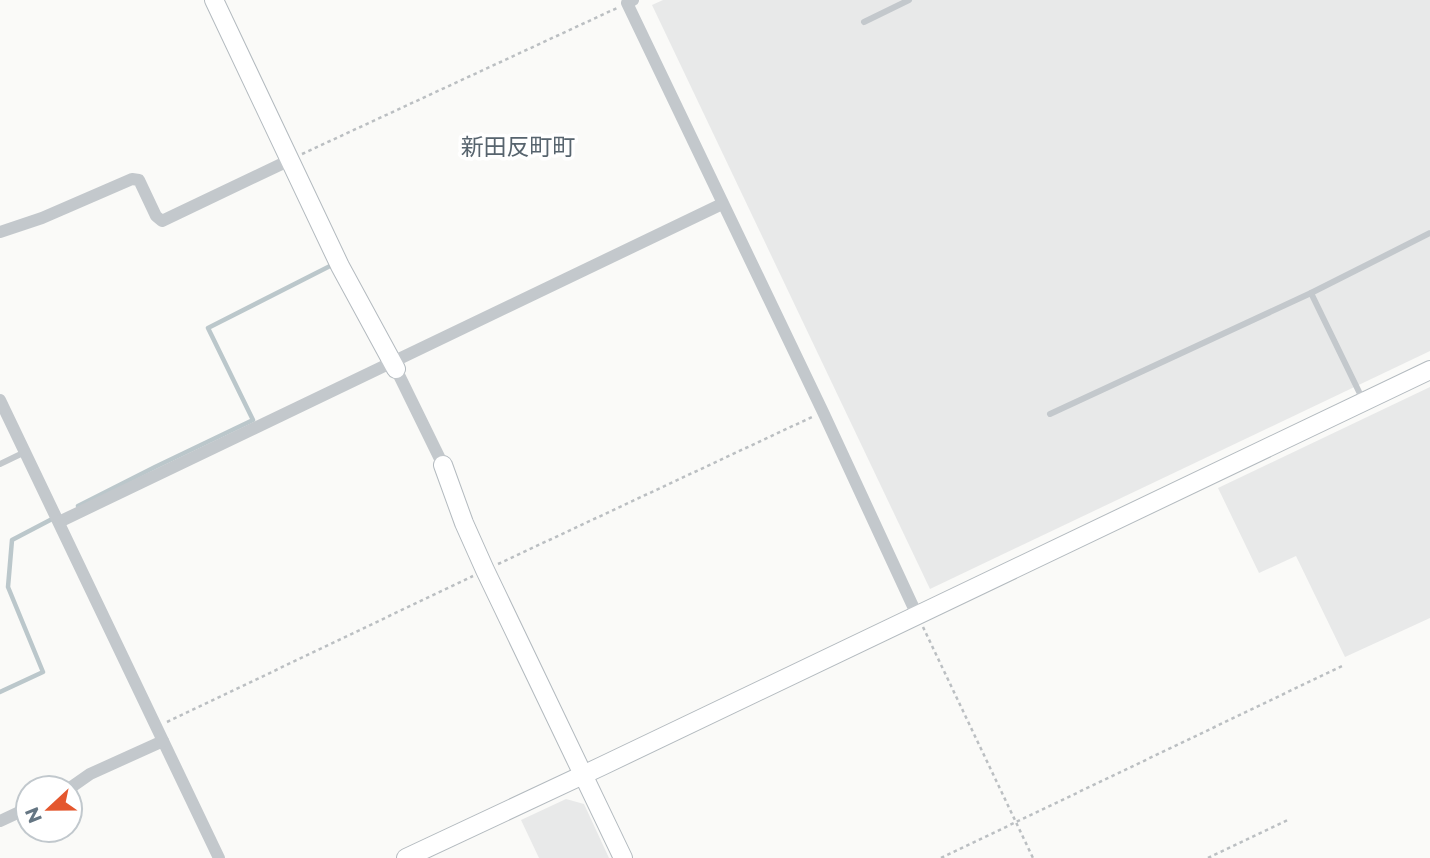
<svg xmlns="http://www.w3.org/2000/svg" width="1430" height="858" viewBox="0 0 1430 858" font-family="Montserrat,'Noto Sans JP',sans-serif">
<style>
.built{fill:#e8e9e9}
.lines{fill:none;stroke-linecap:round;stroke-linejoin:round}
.stream{stroke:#bbc7cb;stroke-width:4.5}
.secondary-casing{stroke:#b3babf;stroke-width:20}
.path{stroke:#bbbfc2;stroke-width:2.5;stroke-dasharray:3.5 3.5;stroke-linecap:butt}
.lane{stroke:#c3c8cc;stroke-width:6}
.street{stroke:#c3c8cc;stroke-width:12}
.secondary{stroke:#fff;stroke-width:18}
.labels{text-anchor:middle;stroke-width:7;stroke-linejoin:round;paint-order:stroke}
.quarter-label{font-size:23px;fill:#57646e;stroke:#fff}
</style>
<rect width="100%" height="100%" fill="#fafaf8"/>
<!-- built -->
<g class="built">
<polygon points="663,0 1430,0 1430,351 930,589 652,5"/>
<polygon points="1430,387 1430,618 1345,657 1296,556 1259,573 1218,488"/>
<polygon points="566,799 584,804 609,858 539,858 521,820"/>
</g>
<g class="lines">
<!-- stream -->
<g class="stream">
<polyline points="78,506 155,467 253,420 208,328 332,265"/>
<polyline points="0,692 43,672 8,587 12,540 54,518"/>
</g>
<!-- secondary casing -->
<g class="secondary-casing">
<g id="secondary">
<polyline points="214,0 340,266 396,369"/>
<polyline points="443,465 464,523 485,570 623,858"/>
<polyline points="406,858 602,766 1430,370"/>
</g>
</g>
<!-- path -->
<g class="path">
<polyline points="302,154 617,8"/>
<polyline points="498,564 812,417"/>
<polyline points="923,627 1033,858"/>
<polyline points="167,722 473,576"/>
<polyline points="941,858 1342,666"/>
<polyline points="1208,858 1290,819"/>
</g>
<!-- lane -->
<g class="lane">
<polyline points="864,22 909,0"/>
<polyline points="1311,293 1363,400"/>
<polyline points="1050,414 1311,293 1430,233"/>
<polyline points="0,464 25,452"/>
</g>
<!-- street -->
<g class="street">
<polyline points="633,0 627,3 823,412 917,615"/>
<polyline points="0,232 42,218 132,179 139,180 156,216 162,221 290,160"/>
<polyline points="396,369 443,465"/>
<polyline points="0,400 219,858"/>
<polyline points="59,522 722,204"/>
<polyline points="70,788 90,774 163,741"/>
<polyline points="0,821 28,808"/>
</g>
<!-- secondary -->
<use href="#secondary" class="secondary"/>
</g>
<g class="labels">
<!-- quarter labels -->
<g class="quarter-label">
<text x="518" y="155">新田反町町</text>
</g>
</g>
<!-- north arrow -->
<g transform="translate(49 809) rotate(248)"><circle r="33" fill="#ffffff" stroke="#c1c8cd" stroke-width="2"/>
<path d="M0-5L12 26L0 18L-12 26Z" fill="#e4572e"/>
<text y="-10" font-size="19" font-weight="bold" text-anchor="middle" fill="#657683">N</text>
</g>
</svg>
